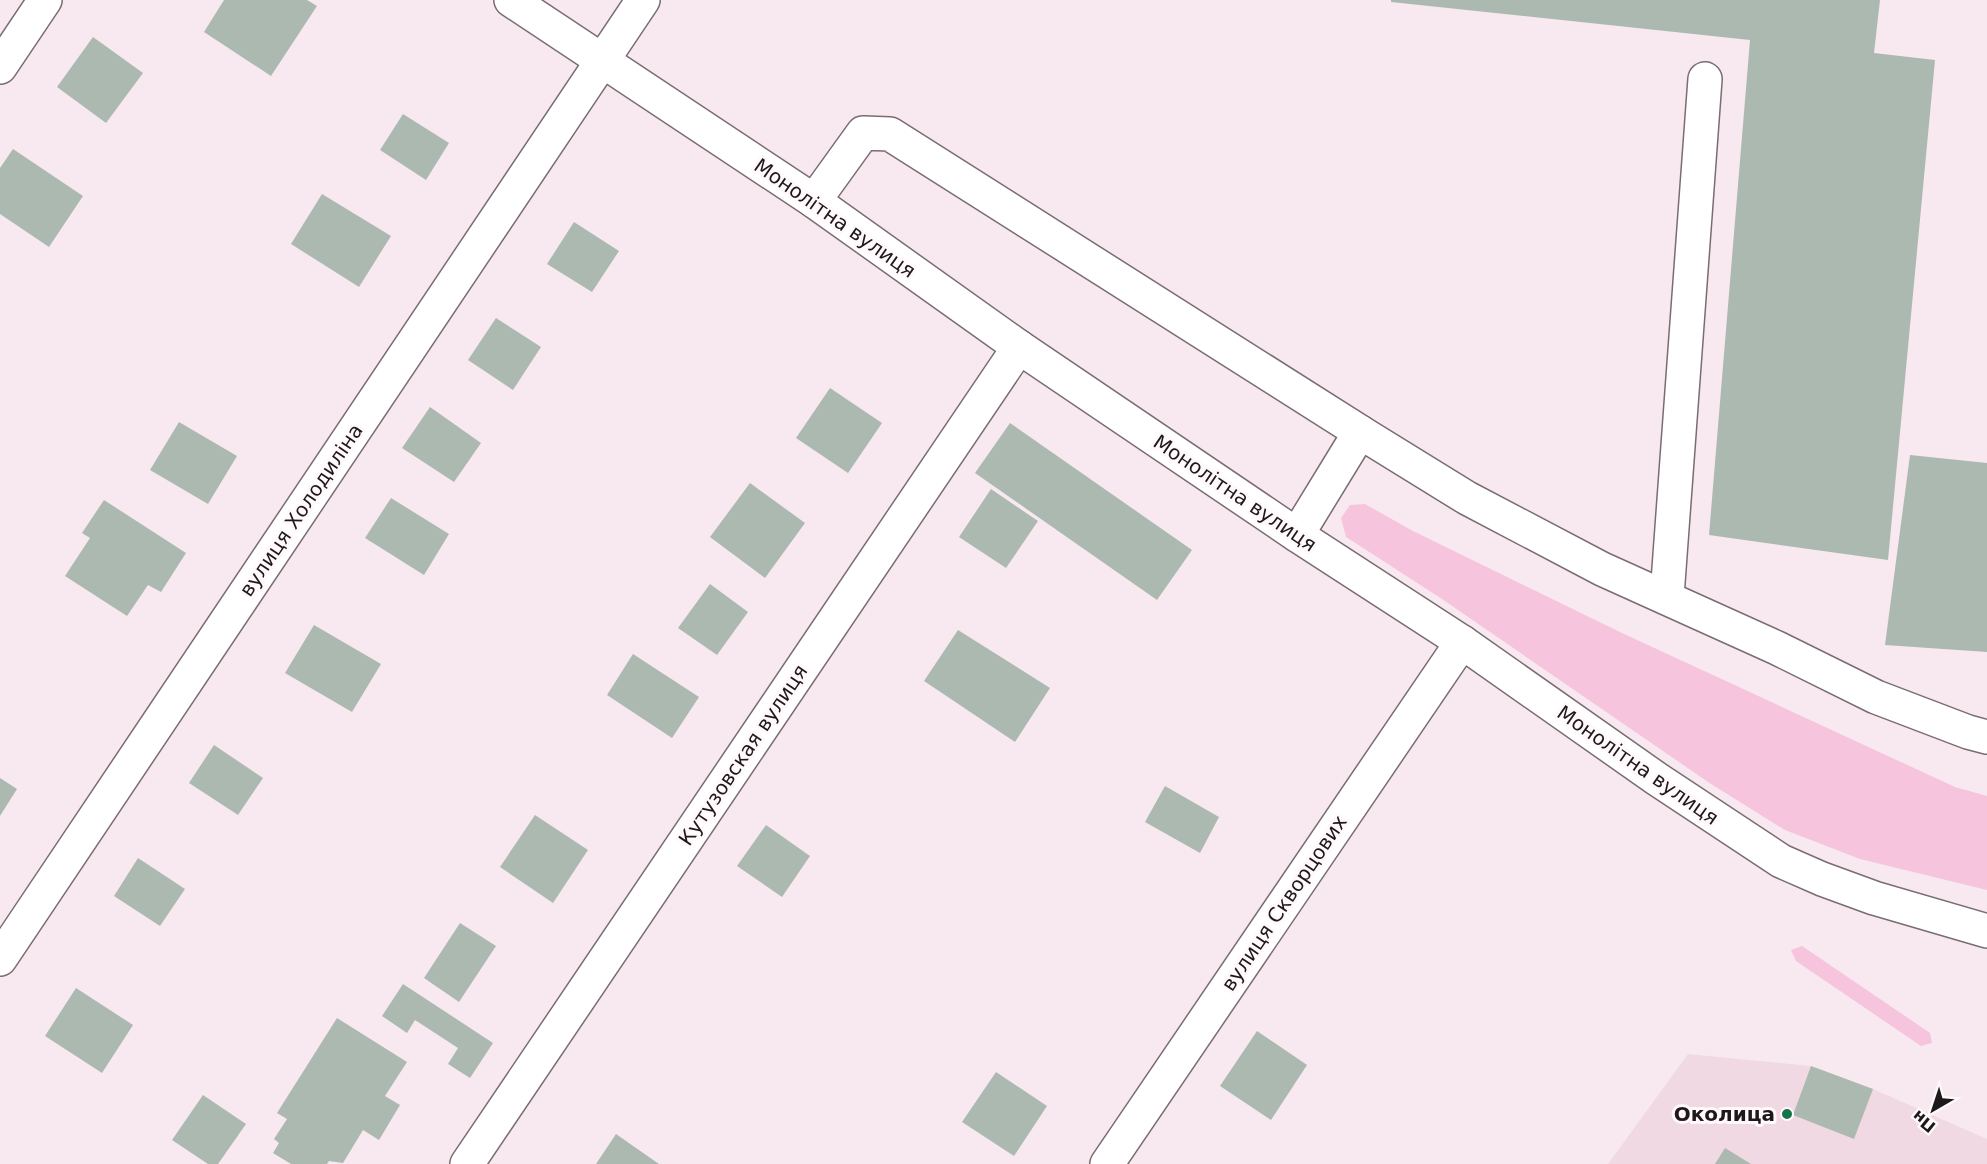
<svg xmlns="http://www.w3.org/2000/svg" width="1987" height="1164" viewBox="0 0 1987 1164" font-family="'DejaVu Sans',sans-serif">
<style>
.built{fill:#f0d9e3}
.green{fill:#f6c4dc}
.building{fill:#acb9b1}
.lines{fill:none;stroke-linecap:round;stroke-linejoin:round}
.minor-casing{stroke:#796c72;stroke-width:36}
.minor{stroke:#fff;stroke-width:33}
.poi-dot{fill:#147349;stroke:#fff9fc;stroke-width:2}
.labels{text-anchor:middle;stroke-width:6;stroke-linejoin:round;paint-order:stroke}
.street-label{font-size:20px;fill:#1d181a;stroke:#fff9fc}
.poi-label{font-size:20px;font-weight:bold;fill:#1d181a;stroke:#fff9fc;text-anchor:end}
</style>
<rect width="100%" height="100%" fill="#f8e9f0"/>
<!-- built -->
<polygon class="built" points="1688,1054 1811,1066 1873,1089 1987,1139 1987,1164 1608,1164"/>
<!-- green -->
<g class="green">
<polygon points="1365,504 1413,531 1622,633 1955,787 1987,796 1987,890 1860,859 1785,830 1711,784 1442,599 1346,537 1341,518 1350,505"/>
<polygon points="1802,946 1930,1033 1932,1043 1921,1046 1796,961 1791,950"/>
</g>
<!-- building -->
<g class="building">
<polygon points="224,0 307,0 317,6 271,76 204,32"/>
<polygon points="1391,0 1880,0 1874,53 1935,60 1888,560 1709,535 1750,40 1391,2"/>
<polygon points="93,37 143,73 106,123 57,87"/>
<polygon points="403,114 449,143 426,180 380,150"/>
<polygon points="13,149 83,196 49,247 0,214 0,168"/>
<polygon points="322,194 391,236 359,287 291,244"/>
<polygon points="574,222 619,251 592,292 547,264"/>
<polygon points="496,318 541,347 513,390 468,360"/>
<polygon points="830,388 882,423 848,473 796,438"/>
<polygon points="430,407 481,443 454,482 402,448"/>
<polygon points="179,422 237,456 208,504 150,470"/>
<polygon points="1010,423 1192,550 1157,600 975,473"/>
<polygon points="1910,455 1987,463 1987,652 1885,645"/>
<polygon points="750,483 805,523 765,578 710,537"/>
<polygon points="991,489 1038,521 1006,568 959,537"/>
<polygon points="391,498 449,534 424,575 365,538"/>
<polygon points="104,500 186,553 161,592 148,585 127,616 65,576 90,538 82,533"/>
<polygon points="710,584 748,612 717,655 678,628"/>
<polygon points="314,625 381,664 352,712 285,673"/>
<polygon points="958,630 1050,688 1015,742 924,681"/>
<polygon points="633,654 699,697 672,738 607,695"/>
<polygon points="214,745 263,778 238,815 189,783"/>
<polygon points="0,778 17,789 0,816"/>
<polygon points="1165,786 1219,817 1200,853 1145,822"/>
<polygon points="535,815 588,850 553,903 500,867"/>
<polygon points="766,825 810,856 782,897 737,866"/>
<polygon points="138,858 185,889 160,926 114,896"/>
<polygon points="460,923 496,946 459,1002 424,978"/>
<polygon points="403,984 493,1043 470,1078 448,1064 458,1048 415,1020 407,1033 382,1016"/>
<polygon points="76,988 133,1025 102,1073 45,1036"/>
<polygon points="337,1018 407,1062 385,1096 400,1105 379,1140 363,1130 343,1163 329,1161 327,1164 291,1164 273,1153 279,1143 274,1139 287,1119 277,1113"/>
<polygon points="1257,1031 1307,1065 1271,1120 1220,1086"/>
<polygon points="1811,1066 1873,1089 1854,1139 1793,1115"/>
<polygon points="996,1072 1047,1106 1014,1156 962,1122"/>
<polygon points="203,1095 246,1124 218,1164 208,1164 172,1140"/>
<polygon points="616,1134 659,1164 596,1164"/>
<polygon points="1725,1148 1751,1164 1715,1164"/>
</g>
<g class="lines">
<!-- minor casing -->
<g class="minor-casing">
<g id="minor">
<polyline points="511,0 814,201 1019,347 1297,535 1462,642 1657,779 1781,861 1822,879 1874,898 1987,931"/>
<polyline points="0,67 45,0"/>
<polyline points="814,201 863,133 890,134 1360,432"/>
<polyline points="1297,535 1360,432 1467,498 1602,569 1777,648 1876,697 1968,732 1987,737"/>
<polyline points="1667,596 1705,79"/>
<polyline points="0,959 643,0"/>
<polyline points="467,1164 1019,347"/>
<polyline points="1107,1164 1462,642"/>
</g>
</g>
<!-- minor -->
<use href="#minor" class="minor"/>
</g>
<!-- markers -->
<circle class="poi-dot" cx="1787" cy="1114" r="6"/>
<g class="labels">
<!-- street labels -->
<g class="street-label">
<text transform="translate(835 218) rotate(35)" y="7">Монолітна вулиця</text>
<text transform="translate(1235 493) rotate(34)" y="7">Монолітна вулиця</text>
<text transform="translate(301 510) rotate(-56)" y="7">вулиця Холодиліна</text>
<text transform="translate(743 755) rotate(-56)" y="7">Кутузовская вулиця</text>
<text transform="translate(1638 765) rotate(35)" y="7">Монолітна вулиця</text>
<text transform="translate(1284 903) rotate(-56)" y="7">вулиця Скворцових</text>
</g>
<!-- poi labels -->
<g class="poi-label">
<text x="1775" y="1121">Околица</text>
</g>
</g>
<!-- north arrow -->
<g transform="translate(1933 1110) rotate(219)" stroke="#fff9fc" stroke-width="4.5" paint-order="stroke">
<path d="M0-4.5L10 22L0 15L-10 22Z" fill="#1d181a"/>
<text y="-9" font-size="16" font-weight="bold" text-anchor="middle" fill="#1d181a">Пн</text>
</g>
</svg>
